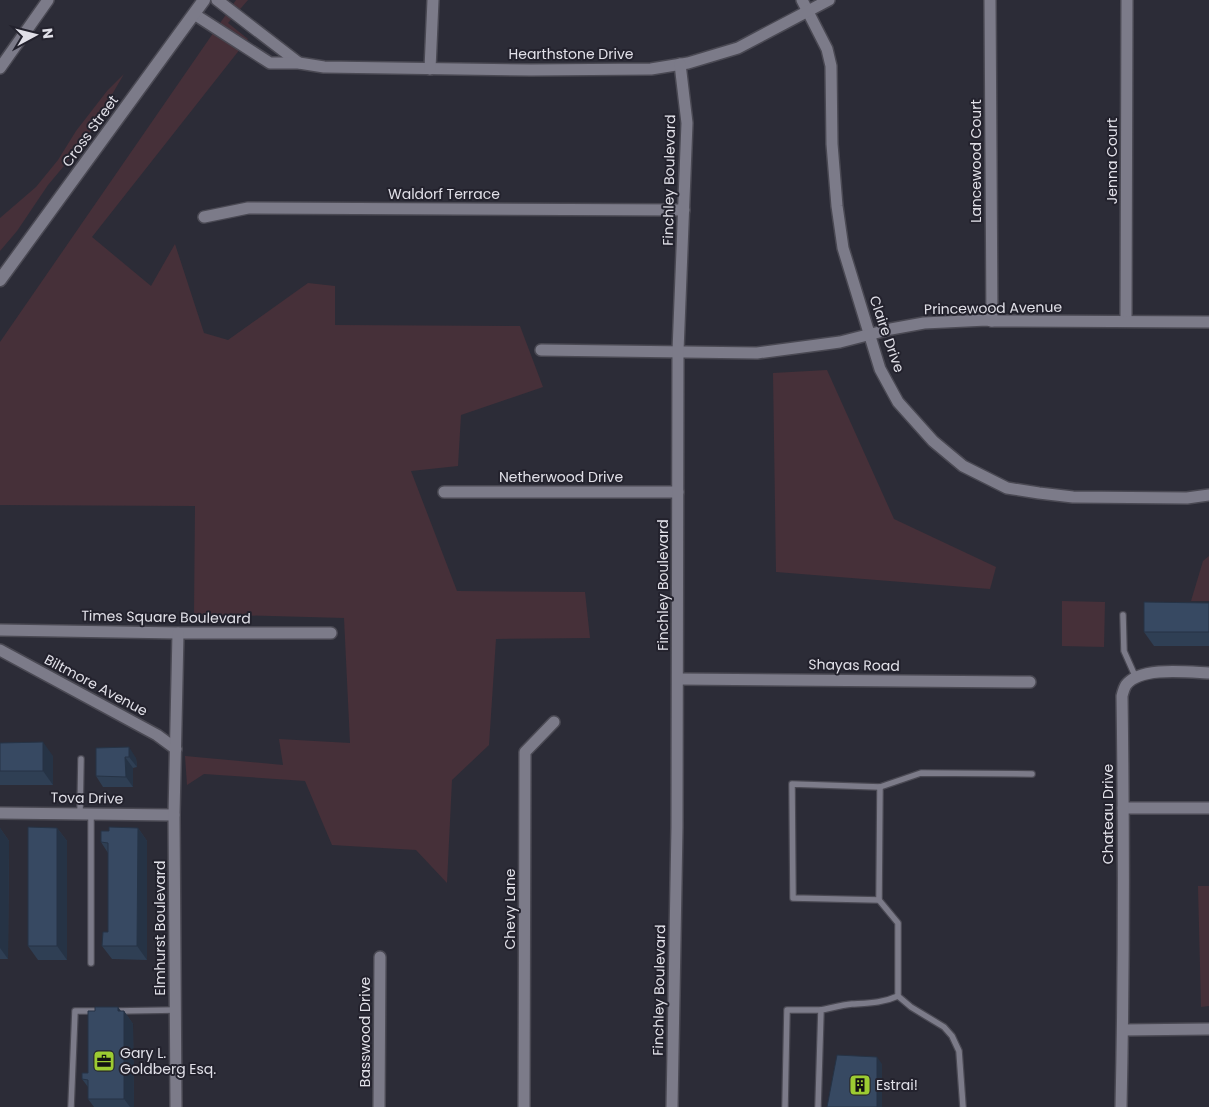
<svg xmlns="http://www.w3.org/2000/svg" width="1209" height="1107" viewBox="0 0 1209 1107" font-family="Poppins,sans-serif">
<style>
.green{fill:#463039}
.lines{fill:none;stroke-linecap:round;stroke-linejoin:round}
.lane-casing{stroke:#4a4953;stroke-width:8}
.street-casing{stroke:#4a4953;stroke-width:14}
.secondary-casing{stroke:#4a4953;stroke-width:15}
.lane{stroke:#7c7b89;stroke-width:5.5}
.street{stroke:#7c7b89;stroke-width:11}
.secondary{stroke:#7c7b89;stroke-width:12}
.wall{fill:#2f3f54}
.shaded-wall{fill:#263345}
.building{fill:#374962;stroke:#263345}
.labels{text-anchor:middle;stroke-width:4;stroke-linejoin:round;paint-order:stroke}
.street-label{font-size:14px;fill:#e1e0e8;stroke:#23222d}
.poi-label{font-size:14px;fill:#e1e0e8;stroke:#23222d;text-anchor:start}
</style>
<rect width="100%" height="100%" fill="#2c2c37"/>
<!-- green -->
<g class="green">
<polygon points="236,0 248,0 228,23 248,39 92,237 151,286 175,244 204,333 228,340 308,283 335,286 335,325 520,326 543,387 461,415 458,466 411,471 457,591 585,592 590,638 496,639 489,745 452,780 447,883 416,850 332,845 305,781 204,774 187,785 185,756 283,765 279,739 350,743 344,618 194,614 195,506 0,505 0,342"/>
<polygon points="124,74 84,142 48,185 17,231 0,251 0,218 36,187 58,160 76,131 107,91"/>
<polygon points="827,370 894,519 996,567 990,589 776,572 773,373"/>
<polygon points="1209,556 1209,601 1191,601 1203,561"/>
<polygon points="1062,601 1105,602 1104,647 1062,646"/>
<polygon points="1198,886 1209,886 1209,1006 1201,1007"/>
</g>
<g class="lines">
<!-- lane casing -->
<g class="lane-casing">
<g id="lane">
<polyline points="1123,615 1124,651 1136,678"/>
<polyline points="880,787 879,900 898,923 898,996 911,1007 944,1027 952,1036 959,1051 963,1107"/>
<polyline points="80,813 81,759"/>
<polyline points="879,900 793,898 792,784 880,787 921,773 1032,774"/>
<polyline points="91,963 91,813"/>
<polyline points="117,1011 175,1010"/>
<polyline points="71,1107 75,1011 101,1011"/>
<polyline points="785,1107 787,1010 821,1010"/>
<path d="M818 1107 821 1010C831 1008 842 1005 852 1004 868 1003 883 1003 898 996"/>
</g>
</g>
<!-- street casing -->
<g class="street-casing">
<g id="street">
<polyline points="217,0 299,63"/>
<polyline points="802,0 827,49 831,66 832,144 837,206 843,248 880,369 898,402 933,441 963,466 1007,488 1039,493 1073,497 1187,498 1209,495"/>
<polyline points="990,0 992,321"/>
<polyline points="194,14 270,63 299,63 324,67 531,70 651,69 688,63 738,48 829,0"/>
<polyline points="0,68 48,0"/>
<polyline points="430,69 433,0"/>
<polyline points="204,217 248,208 684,210"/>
<polyline points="1126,321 1127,0"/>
<polyline points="541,350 757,353 840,342 891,329 924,323 987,320 992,321 1209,322"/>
<polyline points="444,492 678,492"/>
<polyline points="0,630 178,633 331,633"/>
<polyline points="0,650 157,735 176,749"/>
<polyline points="678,679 1030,682"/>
<polyline points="1123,808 1209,808"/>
<polyline points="0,813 174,815"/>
<polyline points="1123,1030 1209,1029"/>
<polyline points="176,1107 174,815 178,633"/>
<polyline points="379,1107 380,957"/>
<polyline points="524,1107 525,752 554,722"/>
<polyline points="672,1107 677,827 678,351 687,123 680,64"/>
<path d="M1121 1107C1124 970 1124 833 1122 696 1123 692 1124 688 1126 685 1140 666 1188 672 1209 673"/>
</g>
</g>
<!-- secondary casing -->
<g class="secondary-casing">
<polyline id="secondary" points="0,280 204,0"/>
</g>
<!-- lane -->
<use href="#lane" class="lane"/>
<!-- street -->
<use href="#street" class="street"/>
<!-- secondary -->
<use href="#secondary" class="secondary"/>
</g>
<!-- wall -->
<g class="wall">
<polygon points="1209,603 1209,646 1154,646 1144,632"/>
<polygon points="0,743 53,756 53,785 0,785"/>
<polygon points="96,748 136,758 137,767 133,768 133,787 103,787 96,776"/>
<polygon points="0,828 9,841 8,959 0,959"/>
<polygon points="57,828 67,841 67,960 38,960 28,946"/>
<polygon points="138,828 147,841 147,960 112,959 102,946 108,932 108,853 101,842 109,831"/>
<polygon points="118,1007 120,1011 124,1011 133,1024 134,1107 94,1107 88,1099 88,1087 82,1079 88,1073"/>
</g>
<!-- shaded-wall -->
<g class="shaded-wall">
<polygon points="43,742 53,756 53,785 43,771"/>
<polygon points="129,747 136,758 137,767 129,757"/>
<polygon points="125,757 133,768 133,787 126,777"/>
<polygon points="0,828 9,841 8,959 0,948"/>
<polygon points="57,828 67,841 67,960 57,946"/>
<polygon points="138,828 147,841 147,960 137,946"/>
<polygon points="118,1007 124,1015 124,1011 133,1024 134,1107 130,1107 124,1099"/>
<polygon points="877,1057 882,1064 882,1107 877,1107"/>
</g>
<!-- building -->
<g class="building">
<polygon points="1144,602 1209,603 1209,632 1144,632"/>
<polygon points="43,742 43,771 0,771 0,743"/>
<polygon points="129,747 129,757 125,757 126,777 96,776 96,748"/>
<polygon points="28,827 57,828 57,946 28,946"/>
<polygon points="109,827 138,828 137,946 102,946 103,932 108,932 108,843 101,842 101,831 109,831"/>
<polygon points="95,1007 118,1007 118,1011 124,1011 124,1099 88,1099 88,1080 82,1079 82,1073 88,1073 88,1011 95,1011"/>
<polygon points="837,1055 877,1057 877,1107 827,1107"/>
</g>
<!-- icons -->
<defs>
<g id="office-square" transform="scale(1.125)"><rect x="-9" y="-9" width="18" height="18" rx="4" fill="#9ccb32" stroke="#23222d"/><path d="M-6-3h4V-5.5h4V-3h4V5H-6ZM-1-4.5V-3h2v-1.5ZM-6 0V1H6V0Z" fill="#111"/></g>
<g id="building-square" transform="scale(1.125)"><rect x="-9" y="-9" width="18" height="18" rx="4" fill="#9ccb32" stroke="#23222d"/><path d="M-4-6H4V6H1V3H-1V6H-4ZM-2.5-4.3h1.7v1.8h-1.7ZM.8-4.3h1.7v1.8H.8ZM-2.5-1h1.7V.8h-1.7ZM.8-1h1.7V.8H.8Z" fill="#111"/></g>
</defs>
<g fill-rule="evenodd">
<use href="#office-square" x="104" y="1061"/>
<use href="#building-square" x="860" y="1085"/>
</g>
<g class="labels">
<!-- street labels -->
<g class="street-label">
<text x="571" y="59">Hearthstone Drive</text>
<text transform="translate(90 131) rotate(-54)" y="5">Cross Street</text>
<text transform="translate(976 161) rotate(-90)" y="5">Lancewood Court</text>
<text transform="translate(1112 161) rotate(-90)" y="5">Jenna Court</text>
<text transform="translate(669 180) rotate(-89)" y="5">Finchley Boulevard</text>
<text x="444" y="199">Waldorf Terrace</text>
<text transform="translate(993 308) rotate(-1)" y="5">Princewood Avenue</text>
<text transform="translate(887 334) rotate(71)" y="5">Claire Drive</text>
<text x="561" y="482">Netherwood Drive</text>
<text transform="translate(663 585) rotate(-90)" y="5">Finchley Boulevard</text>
<text transform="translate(166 617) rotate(1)" y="5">Times Square Boulevard</text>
<text transform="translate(854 665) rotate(1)" y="5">Shayas Road</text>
<text transform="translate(96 685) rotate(28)" y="5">Biltmore Avenue</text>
<text transform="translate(87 798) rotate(1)" y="5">Tova Drive</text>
<text transform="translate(1108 814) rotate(-90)" y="5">Chateau Drive</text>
<text transform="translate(510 909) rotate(-90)" y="5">Chevy Lane</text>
<text transform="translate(160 928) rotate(-90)" y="5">Elmhurst Boulevard</text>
<text transform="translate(659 990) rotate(-89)" y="5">Finchley Boulevard</text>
<text transform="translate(365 1032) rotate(-90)" y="5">Basswood Drive</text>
</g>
<!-- poi labels -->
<g class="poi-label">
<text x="120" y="1058">Gary L.<tspan x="120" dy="16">Goldberg Esq.</tspan></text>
<text x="876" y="1090">Estrai!</text>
</g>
</g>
<!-- north arrow -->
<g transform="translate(35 35) rotate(83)" stroke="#23222d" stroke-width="4" paint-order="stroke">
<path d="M0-4L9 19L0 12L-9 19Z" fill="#e1e0e8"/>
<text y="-8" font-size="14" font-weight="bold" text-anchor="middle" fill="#e1e0e8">N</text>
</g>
</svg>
